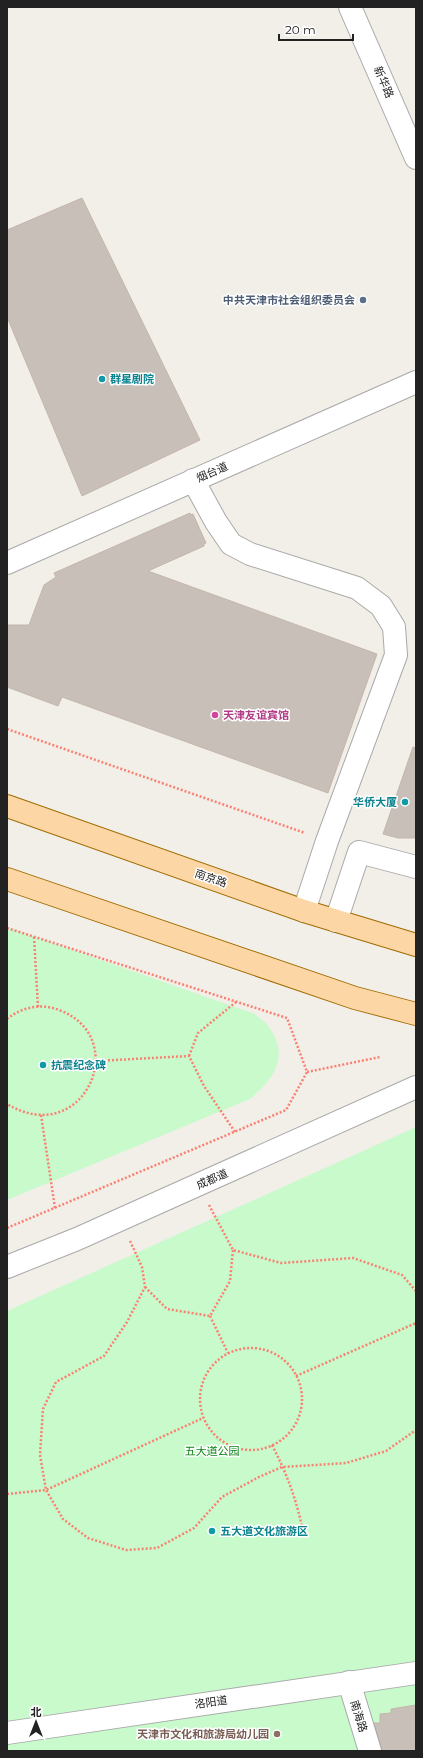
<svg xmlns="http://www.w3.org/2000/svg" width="423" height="1758" viewBox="0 0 423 1758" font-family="Montserrat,'Noto Sans SC',sans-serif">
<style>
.park{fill:#c8facc}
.building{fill:#c7bfb8;stroke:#c4b6ab}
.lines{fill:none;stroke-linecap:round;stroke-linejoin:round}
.minor-casing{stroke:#a9a9a9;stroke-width:24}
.major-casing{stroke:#a06b00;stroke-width:24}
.path{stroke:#fa8072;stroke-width:2.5;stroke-dasharray:2 2;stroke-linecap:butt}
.minor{stroke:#fff;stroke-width:22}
.major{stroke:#fcd6a4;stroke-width:22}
.service-dot{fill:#5c6f8a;stroke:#fff;stroke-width:1.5}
.culture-dot{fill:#0f9aa8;stroke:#fff;stroke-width:1.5}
.hotel-dot{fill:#d1479c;stroke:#fff;stroke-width:1.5}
.education-dot{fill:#8d6e63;stroke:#fff;stroke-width:1.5}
.labels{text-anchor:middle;stroke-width:3;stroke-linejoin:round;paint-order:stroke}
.street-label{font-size:11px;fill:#222;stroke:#fff}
.service-label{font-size:11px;font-weight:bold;fill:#4e5e75;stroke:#fff;text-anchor:end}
.culture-label{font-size:11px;font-weight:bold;fill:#0d838f;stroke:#fff;text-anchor:start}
.hotel-label{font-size:11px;font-weight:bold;fill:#b23c85;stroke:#fff;text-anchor:start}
.park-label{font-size:11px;fill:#0c8416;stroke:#fff}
.education-label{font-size:11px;font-weight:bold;fill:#785e54;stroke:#fff;text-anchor:end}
</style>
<rect width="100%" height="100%" fill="#f2efe9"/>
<!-- park -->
<g class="park">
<path d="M7 927 255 1014C259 1018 266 1022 269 1027 290 1056 274 1079 250 1099L7 1200Z"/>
<polygon points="416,1127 416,1751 7,1751 7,1311"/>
</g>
<!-- building -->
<g class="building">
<polygon points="82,198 200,440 82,496 7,317 7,230"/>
<polygon points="190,513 191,515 193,514 206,543 204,544 204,546 148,571 377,654 328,793 62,697 58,706 7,687 7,625 29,625 44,585 56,577 54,573"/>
<polygon points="413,747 416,748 416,838 398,838 383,834"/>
<polygon points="416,1705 416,1751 382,1751 374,1723 380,1723 380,1714 391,1713 391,1709"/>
</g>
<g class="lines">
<!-- minor casing -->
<g class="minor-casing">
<g id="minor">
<polyline points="350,7 416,158"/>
<polyline points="193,480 216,522 231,544 250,554 357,588 381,606 394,627 396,655 327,841 304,911"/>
<polyline points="7,563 416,382"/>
<polyline points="336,921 359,852 416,867"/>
<polyline points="7,1267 77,1239 416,1087"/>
<polyline points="349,1682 370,1751"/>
<polyline points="7,1733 416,1673"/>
</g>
</g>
<!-- major casing -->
<g class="major-casing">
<g id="major">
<polyline points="7,806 304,911 416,945"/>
<polyline points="7,879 355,998 416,1014"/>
</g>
</g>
<!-- path -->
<g class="path">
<polyline points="7,729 305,833"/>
<polyline points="7,928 287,1018 307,1072 286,1110 7,1228"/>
<polyline points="34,937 38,1007"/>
<path d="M7 1019C22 1007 41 1003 59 1010 133 1037 84 1150 7 1104"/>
<polyline points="189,1056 198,1033 236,1002"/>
<polyline points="96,1061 189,1056 204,1086 235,1132"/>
<polyline points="307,1072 380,1057"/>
<polyline points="41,1115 55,1208"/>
<polyline points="209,1205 233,1250 281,1263 353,1258 402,1275 416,1291"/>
<polyline points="130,1241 142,1267 145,1287 127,1322 104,1356 56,1382 43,1409 40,1455 46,1490 63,1519 88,1538 126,1550 157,1548 194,1528 222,1497 259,1477 282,1467 346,1463 386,1451 416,1430"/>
<polyline points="145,1287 167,1309 210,1316 230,1281 233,1250"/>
<polyline points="210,1316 228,1353"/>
<circle cx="251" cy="1399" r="51"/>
<polyline points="296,1376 416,1323"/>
<path d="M272 1445C288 1476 297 1501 304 1536"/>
<polyline points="7,1494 46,1490 203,1418"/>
</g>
<!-- minor -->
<use href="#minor" class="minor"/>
<!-- major -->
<use href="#major" class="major"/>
</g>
<!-- markers -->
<circle class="service-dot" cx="363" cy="300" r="4"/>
<g class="culture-dot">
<circle cx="102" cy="379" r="4"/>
<circle cx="405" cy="802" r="4"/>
<circle cx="43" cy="1065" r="4"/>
<circle cx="212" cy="1531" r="4"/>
</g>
<circle class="hotel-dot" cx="215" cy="715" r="4"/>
<circle class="education-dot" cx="277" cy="1734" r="4"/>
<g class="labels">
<!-- street labels -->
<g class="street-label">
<text transform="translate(384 82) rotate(67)" y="4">新华路</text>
<text transform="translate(212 472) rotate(-24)" y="4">烟台道</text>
<text transform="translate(211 878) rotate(19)" y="4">南京路</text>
<text transform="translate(212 1179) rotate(-24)" y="4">成都道</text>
<text transform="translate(211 1702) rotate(-8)" y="4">洛阳道</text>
<text transform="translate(359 1716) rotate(73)" y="4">南海路</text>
</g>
<!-- service labels -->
<g class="service-label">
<text x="355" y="304">中共天津市社会组织委员会</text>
</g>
<!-- culture labels -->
<g class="culture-label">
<text x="110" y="383">群星剧院</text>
<text x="397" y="806" text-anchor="end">华侨大厦</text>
<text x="51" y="1069">抗震纪念碑</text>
<text x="220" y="1535">五大道文化旅游区</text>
</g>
<!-- hotel labels -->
<g class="hotel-label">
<text x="223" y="719">天津友谊宾馆</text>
</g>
<!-- park labels -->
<g class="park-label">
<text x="212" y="1455">五大道公园</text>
</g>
<!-- education labels -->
<g class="education-label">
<text x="269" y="1738">天津市文化和旅游局幼儿园</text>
</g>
</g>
<!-- border -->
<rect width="423" height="1758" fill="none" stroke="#222222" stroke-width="16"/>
<!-- north arrow -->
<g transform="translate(36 1722)" stroke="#ffffff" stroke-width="3" paint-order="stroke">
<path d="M0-3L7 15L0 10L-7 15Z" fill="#222222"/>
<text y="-6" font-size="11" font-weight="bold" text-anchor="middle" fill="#222222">北</text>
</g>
<!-- scale -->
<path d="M279 34v6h74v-6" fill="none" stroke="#222222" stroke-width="2"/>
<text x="285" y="34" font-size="12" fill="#222222" stroke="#ffffff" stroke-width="3" paint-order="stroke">20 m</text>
</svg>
